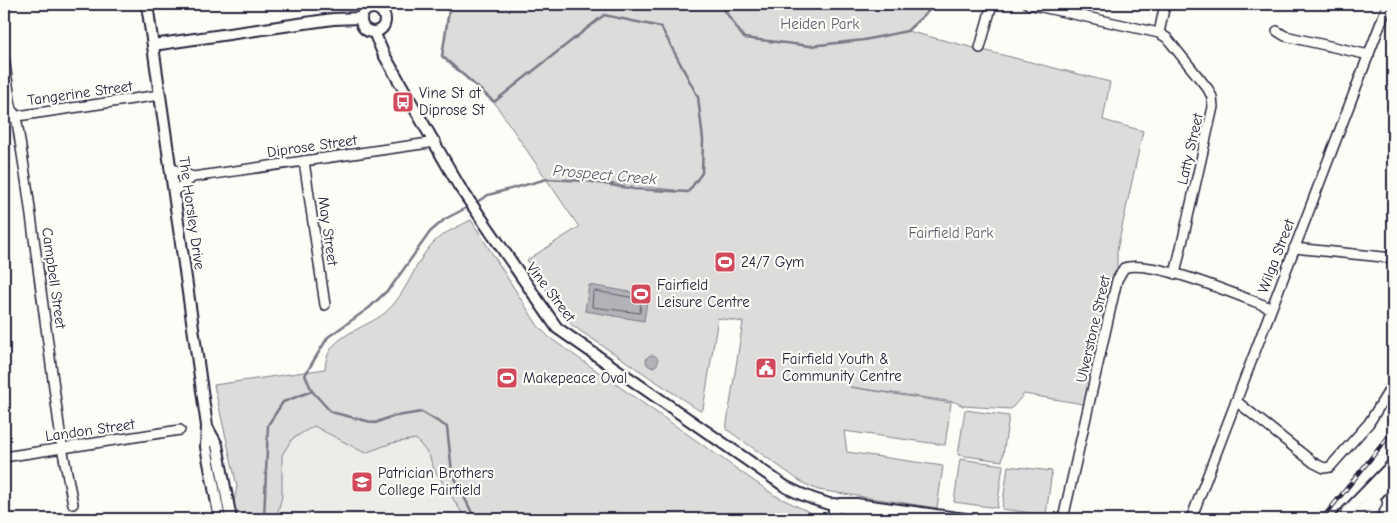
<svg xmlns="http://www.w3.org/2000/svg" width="1397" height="523" viewBox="0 0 1397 523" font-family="'Comic Neue',sans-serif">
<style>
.built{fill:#ecece9}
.green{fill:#dddcdb;stroke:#807f8b;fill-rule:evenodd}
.water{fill:#b2b2b7;stroke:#787885}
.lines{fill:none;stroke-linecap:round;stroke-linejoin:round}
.shore{stroke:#5c5c6d;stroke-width:1}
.stream{stroke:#787885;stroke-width:2.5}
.minor-casing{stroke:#22223b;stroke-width:12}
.major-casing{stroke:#22223b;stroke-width:14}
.minor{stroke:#fdfcf7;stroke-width:9}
.major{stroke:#fdfcf7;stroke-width:10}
.rail-casing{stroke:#22223b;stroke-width:4.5}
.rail{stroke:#fdfcf7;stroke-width:2.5;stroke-dasharray:8;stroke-linecap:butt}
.labels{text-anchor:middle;stroke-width:4.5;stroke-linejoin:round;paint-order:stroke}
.park-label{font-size:15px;fill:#5a5a6b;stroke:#fdfcf7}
.street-label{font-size:15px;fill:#22223b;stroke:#fdfcf7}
.poi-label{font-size:15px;fill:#22223b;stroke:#fdfcf7;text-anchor:start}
.water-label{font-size:16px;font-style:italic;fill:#545466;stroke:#fdfcf7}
</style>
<rect width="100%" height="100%" fill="#fdfcf7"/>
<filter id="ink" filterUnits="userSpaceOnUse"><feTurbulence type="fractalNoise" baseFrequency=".02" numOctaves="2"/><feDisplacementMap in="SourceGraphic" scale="10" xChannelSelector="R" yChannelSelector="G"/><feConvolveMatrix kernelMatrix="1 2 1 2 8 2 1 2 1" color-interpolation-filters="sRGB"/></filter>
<g filter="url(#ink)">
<!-- built -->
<polygon class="built" points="314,426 365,453 392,443 416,439 429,455 434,469 466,519 276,519 282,496 282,455 292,439"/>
<!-- green -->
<g class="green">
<path d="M454 4H936L907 31 1110 82 1103 120 1143 131 1117 250V280L1089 405 1024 394 1011 409 963 406 955 402 850 387 951 403 945 445 844 431 847 452 943 466 937 508 818 490 803 483 726 429 743 322 718 318 703 409 700 411 573 326 562 315 527 260 579 227 494 102 442 56 449 10ZM598 182 675 190 676 191 634 189Z"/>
<path d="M471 220 538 326 550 338 774 495 809 512 818 519H466L434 469 429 455 416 439 392 443 365 453 314 426 292 439 282 455V496L276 519H231L237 486 214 385 325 369C326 334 363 331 386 312 409 292 415 258 437 239 447 231 460 226 471 220Z"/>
<polygon points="965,410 1009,416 1002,461 958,455"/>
<polygon points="960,459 1003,465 997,508 954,502"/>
<polygon points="1008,466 1052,471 1046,515 1002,509"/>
</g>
<!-- water -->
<g class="water">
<polygon points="589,285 648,295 644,321 585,311"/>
<circle cx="652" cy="361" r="6"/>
</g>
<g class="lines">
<!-- shore -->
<polygon class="shore" points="595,291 641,299 640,313 592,307 593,294"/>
<!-- stream -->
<g class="stream">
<polyline points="454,4 449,10 442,56 494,102 604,15 661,27 698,97 703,140 702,173 688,192 634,189 587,181 547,179 488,195 475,203"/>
<polyline points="720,4 744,38 810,46 864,40 907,31 936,4"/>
<polyline points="470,206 445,219 430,232 391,287 369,308 328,337 305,375 312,391 331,412 375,423 390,417 422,412 447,427 452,472 475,519"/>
<polyline points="264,519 268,425 283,402 312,391"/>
</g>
<!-- minor casing -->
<g class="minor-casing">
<g id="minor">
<polyline points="1028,4 1159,33 1167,38 1208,89 1212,97 1213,107 1175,274"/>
<polyline points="376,8 377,4"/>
<polyline points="1277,31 1285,36 1369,55"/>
<polyline points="1159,33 1165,4"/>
<polyline points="980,48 992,4"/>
<polyline points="4,57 11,106 17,122 27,186 62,447 73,504"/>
<polyline points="4,118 160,95"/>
<polyline points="304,161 325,305"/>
<polyline points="170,168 193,177"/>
<polyline points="174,192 193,177 436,142"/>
<polyline points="1294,248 1393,258"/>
<polyline points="1236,401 1314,463 1324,468 1330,467 1369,423 1393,384"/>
<polyline points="4,457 180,430"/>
<path d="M1063 519 1117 280 1124 268C1151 258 1242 297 1271 308"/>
<polyline points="1191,519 1388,4"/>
<polyline points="1370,519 1377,503"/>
</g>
</g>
<!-- major casing -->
<g class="major-casing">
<g id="major">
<polyline points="147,4 207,426 206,447 220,519"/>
<circle cx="373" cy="20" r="12"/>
<path d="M374 32 383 53 459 186 557 328 786 487C824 507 865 513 906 519"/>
<polyline points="153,45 333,19 361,18"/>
<polyline points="207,427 217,445 231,519"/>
<polyline points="840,504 856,504 965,519"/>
<polyline points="834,519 834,504"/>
<polyline points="1340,519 1393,464"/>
<polyline points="1354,519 1393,477"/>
</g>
</g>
<!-- minor -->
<use href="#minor" class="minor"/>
<!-- major -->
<use href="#major" class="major"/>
<!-- rail casing -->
<g class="rail-casing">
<polyline id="rail" points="1322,519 1393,431"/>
</g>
<!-- rail -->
<use href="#rail" class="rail"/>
</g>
</g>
<!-- icons -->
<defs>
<g id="bus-square" transform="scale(1.125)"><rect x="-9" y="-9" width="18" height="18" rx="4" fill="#d1495b" stroke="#fdfcf7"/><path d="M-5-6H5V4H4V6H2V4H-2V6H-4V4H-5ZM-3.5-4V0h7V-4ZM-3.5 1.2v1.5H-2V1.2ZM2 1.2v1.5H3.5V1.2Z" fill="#fff"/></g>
<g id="stadium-square" transform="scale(1.125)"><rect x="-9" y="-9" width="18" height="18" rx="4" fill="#d1495b" stroke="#fdfcf7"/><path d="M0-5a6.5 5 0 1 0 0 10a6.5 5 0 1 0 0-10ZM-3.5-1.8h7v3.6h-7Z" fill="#fff"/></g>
<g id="civic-square" transform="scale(1.125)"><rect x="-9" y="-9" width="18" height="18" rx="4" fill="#d1495b" stroke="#fdfcf7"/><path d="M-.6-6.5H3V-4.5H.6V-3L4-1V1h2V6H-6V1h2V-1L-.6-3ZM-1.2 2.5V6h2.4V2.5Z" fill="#fff"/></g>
<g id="school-square" transform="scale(1.125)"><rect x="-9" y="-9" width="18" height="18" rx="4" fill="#d1495b" stroke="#fdfcf7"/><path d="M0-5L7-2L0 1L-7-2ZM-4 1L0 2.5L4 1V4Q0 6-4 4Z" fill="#fff"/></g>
</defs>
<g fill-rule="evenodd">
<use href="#bus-square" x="403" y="102"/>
<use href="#stadium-square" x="725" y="262"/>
<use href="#stadium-square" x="641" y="294"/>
<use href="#civic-square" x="766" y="368"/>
<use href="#stadium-square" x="507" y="378"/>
<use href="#school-square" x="362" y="482"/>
</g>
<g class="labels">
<!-- park labels -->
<g class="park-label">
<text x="820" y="29">Heiden Park</text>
<text x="951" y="238">Fairfield Park</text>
</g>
<!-- street labels -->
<g class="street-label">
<text transform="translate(80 93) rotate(-8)" y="5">Tangerine Street</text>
<text transform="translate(312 146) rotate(-8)" y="5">Diprose Street</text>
<text transform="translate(1190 149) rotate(-77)" y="5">Latty Street</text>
<text transform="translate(192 213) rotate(82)" y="5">The Horsley Drive</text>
<text transform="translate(328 231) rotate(82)" y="5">May Street</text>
<text transform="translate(1276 256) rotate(-69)" y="5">Wilga Street</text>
<text transform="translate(54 278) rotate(82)" y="5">Campbell Street</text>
<text transform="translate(551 292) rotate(53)" y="5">Vine Street</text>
<text transform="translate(1093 329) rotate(-77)" y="5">Ulverstone Street</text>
<text transform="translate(90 430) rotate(-8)" y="5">Landon Street</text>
</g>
<!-- poi labels -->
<g class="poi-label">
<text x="419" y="98">Vine St at<tspan x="419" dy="17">Diprose St</tspan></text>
<text x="741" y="267">24/7 Gym</text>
<text x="657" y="290">Fairfield<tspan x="657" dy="17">Leisure Centre</tspan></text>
<text x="782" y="364">Fairfield Youth &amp;<tspan x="782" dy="17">Community Centre</tspan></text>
<text x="523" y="383">Makepeace Oval</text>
<text x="378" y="478">Patrician Brothers<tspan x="378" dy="17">College Fairfield</tspan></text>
</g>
<!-- water labels -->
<g class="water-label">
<text transform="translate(605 174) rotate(5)" y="6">Prospect Creek</text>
</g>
</g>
<!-- margin -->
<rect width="1397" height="523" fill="none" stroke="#fdfcf7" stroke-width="20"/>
<rect x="10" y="10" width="1377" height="503" fill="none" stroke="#22223b" stroke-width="2" filter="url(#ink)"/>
</svg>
